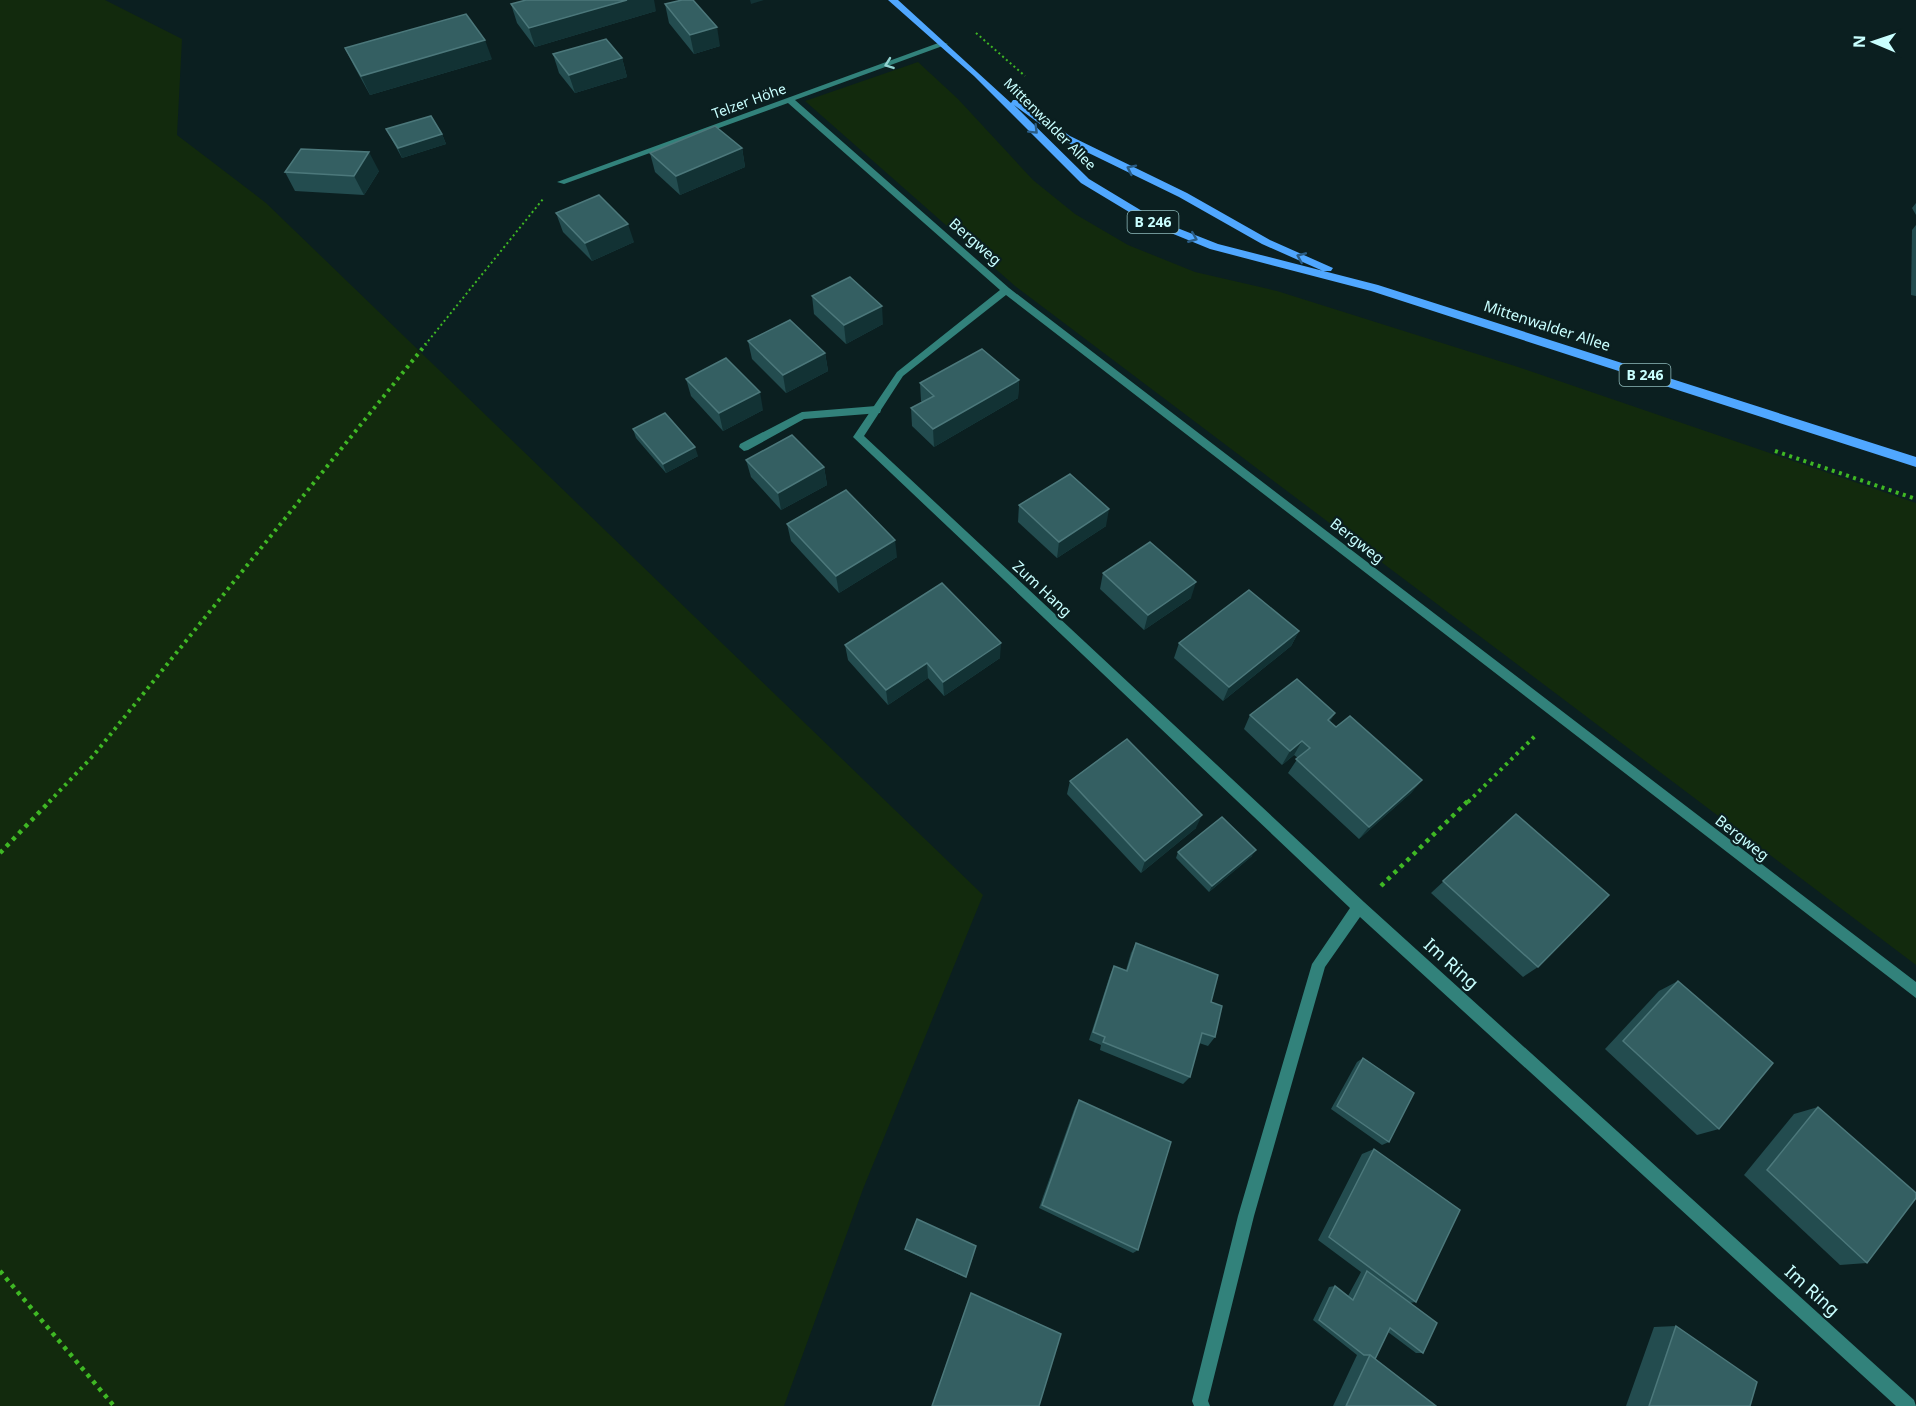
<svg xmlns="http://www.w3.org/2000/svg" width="1916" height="1406" viewBox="0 0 1916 1406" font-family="'Noto Sans',sans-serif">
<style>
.green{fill:#122a0d}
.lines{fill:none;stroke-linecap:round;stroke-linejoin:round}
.path-far2{stroke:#3fb824;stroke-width:2;stroke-dasharray:2 3;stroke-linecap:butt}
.path-far1{stroke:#3fb824;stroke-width:4;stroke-dasharray:3 4.5;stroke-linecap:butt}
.path{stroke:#3fb824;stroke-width:4.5;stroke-dasharray:4 5;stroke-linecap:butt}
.lane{fill:#32827b;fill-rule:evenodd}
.street{fill:#32827b;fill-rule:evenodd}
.primary{fill:#50a7ff;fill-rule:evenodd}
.wall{fill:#234c4f}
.shaded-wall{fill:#123234}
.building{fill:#345f62;stroke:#4c787b;stroke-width:1.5}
.oneway{stroke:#94d3d1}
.oneway2{stroke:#2a5c84}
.labels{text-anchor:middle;stroke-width:4.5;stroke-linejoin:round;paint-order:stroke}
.far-street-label{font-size:14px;fill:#c9ffff;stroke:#0b1f20}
.shield{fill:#0b1f20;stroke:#90bcbc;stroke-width:1.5}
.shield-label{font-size:14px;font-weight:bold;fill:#c9ffff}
.street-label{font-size:15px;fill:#c9ffff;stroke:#0b1f20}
.near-street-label{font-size:18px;fill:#c9ffff;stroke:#0b1f20}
</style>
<rect width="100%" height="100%" fill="#0b1f20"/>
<!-- green -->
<g class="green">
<polygon points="0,0 105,0 182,39 177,135 266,203 983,895 863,1189 784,1406 0,1406"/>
<polygon points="918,62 958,99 1033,180 1075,214 1128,245 1195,272 1277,291 1515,366 1916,503 1916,965 1015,286 805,101"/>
</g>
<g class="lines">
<!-- path-far2 -->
<g class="path-far2">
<polyline points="976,33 1025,76"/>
<polyline points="425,345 543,199"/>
</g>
<!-- path-far1 -->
<g class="path-far1">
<polyline points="1775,451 1916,499"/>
<polyline points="49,802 93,756 426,344"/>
<polyline points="1468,802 1535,736"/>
</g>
<!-- path -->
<g class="path">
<polyline points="0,853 51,800"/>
<polyline points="1381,886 1469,800"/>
<polyline points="0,1271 114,1406"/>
</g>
<!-- lane -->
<polygon class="lane" points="876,406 881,410 880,413 804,419 748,450 744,451 739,447 740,444 802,412"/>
<!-- street -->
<polygon class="street" points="941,42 948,44 795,100 1009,288 1916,982 1916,998 1006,295 903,376 864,436 1364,902 1914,1400 1916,1406 1896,1406 1360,917 1325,967 1254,1216 1208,1401 1210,1406 1194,1406 1192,1401 1238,1216 1312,964 1350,908 853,437 897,372 1000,290 788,103 564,184 557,182"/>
<!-- primary -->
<polygon class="primary" points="888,0 898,0 1011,103 1013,100 1019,100 1070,136 1187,193 1270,240 1333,268 1331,271 1323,271 1262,244 1179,197 1062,140 1014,105 1089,179 1157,220 1218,244 1378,285 1916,457 1916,467 1371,291 1210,249 1149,224 1081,183 974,76"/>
</g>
<!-- wall -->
<g class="wall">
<polygon points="511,4 656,11 535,47 517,23"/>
<polygon points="665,4 720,46 694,54 669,23"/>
<polygon points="345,48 492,59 370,95 354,66"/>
<polygon points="553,54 622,58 627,77 575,93 559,73"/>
<polygon points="386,129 442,134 446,144 402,158"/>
<polygon points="742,148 745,167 680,195 655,172 650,153"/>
<polygon points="379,171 364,195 295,191 285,172"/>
<polygon points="1916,203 1916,215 1912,208"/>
<polygon points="556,213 634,242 592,261 563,232"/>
<polygon points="1916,225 1916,296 1911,295 1912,230"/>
<polygon points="812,296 883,324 846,344 814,314"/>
<polygon points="748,341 825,353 828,371 786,393 752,359"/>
<polygon points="686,379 763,410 723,431 691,396"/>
<polygon points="1019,380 1018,398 934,447 912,426 911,408 922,402 921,401 920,383"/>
<polygon points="633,429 698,456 666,473 636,438"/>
<polygon points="746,460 824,467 827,485 781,510 751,477"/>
<polygon points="1019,505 1106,526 1057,558 1018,522"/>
<polygon points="787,524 897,557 839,593 791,541"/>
<polygon points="1103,573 1191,598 1144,630 1100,589"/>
<polygon points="1299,631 1291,646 1223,701 1174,658 1179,643"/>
<polygon points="845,645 1000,658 944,696 928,678 888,705 848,660"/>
<polygon points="1250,715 1330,722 1336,727 1422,780 1411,793 1359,839 1288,773 1298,758 1294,755 1282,765 1244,729"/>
<polygon points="1070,781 1196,828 1141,873 1067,794"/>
<polygon points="1516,814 1538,967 1523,977 1431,893"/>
<polygon points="1178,852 1252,856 1209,892 1176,858"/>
<polygon points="1136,943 1211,1002 1215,1037 1208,1046 1199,1043 1190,1077 1183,1084 1100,1050 1101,1045 1089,1040 1110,975 1114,966 1126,970 1131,953"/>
<polygon points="1678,981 1719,1129 1697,1135 1605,1049 1659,991"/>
<polygon points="1363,1058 1389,1142 1382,1145 1331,1109 1357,1062"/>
<polygon points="1079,1100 1138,1250 1133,1253 1039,1208 1075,1107"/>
<polygon points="1818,1107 1867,1263 1840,1265 1744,1175 1794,1114"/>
<polygon points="1374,1149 1416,1302 1409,1303 1423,1353 1416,1353 1388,1332 1375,1359 1436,1406 1333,1406 1357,1355 1313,1320 1329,1287 1335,1286 1348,1296 1361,1272 1318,1240 1362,1154"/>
<polygon points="976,1246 966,1278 906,1250 905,1249"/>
<polygon points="1676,1326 1750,1406 1626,1406 1654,1327"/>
</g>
<!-- shaded-wall -->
<g class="shaded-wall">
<polygon points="627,0 654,0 656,11 535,47 529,28"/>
<polygon points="750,0 764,0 751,4"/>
<polygon points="717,27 720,46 694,54 690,35"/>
<polygon points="485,40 492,59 370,95 361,76"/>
<polygon points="622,58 627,77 575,93 569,75"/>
<polygon points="442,134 446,144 402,158 398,148"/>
<polygon points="742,148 745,167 680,195 676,176"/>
<polygon points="369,152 379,171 364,195 354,176"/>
<polygon points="628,224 634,242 592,261 585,243"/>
<polygon points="882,306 883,324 846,344 844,325"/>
<polygon points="825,353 828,371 786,393 783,375"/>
<polygon points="1019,380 1018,398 934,447 933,429"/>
<polygon points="760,392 763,410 723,431 719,413"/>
<polygon points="695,447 698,456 666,473 663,464"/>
<polygon points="824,467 827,485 781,510 778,493"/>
<polygon points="1109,509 1106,526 1057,558 1059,542"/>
<polygon points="895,540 897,557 839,593 836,576"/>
<polygon points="1196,582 1191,598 1144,630 1148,615"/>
<polygon points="1299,631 1291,646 1223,701 1229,687"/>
<polygon points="1001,643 1000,658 944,696 943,682"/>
<polygon points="927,663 928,678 888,705 886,690"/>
<polygon points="1335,713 1327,728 1328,720"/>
<polygon points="1302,741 1294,755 1282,765 1290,751"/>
<polygon points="1422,780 1411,793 1359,839 1369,827"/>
<polygon points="1202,815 1196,828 1141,873 1145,861"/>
<polygon points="1256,850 1252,856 1209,892 1212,886"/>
</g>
<!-- building -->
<g class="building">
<polygon points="526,0 627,0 529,28 511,4"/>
<polygon points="682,0 693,0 717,27 690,35 665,4"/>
<polygon points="466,14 485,40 361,76 345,48"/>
<polygon points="606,39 622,58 569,75 553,54"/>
<polygon points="431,116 442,134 398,148 386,129"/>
<polygon points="715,126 742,148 676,176 650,153"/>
<polygon points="301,149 369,152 354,176 285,172"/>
<polygon points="599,195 628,224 585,243 556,213"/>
<polygon points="850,277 882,306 844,325 812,296"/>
<polygon points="790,320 825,353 783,375 748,341"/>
<polygon points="982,349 1019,380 933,429 911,408 934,396 920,383"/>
<polygon points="726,358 760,392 719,413 686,379"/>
<polygon points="665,413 695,447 663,464 633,429"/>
<polygon points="792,435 824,467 778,493 746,460"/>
<polygon points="1070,474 1109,509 1059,542 1019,505"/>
<polygon points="846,490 895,540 836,576 787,524"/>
<polygon points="1150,542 1196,582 1148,615 1103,573"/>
<polygon points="942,583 1001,643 943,682 927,663 886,690 845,645"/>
<polygon points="1249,590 1299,631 1229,687 1179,643"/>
<polygon points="1297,679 1335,713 1328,720 1336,727 1350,716 1422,780 1369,827 1296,759 1310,748 1302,741 1290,751 1250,715"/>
<polygon points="1127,739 1202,815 1145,861 1070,781"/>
<polygon points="1516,814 1609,895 1538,967 1443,881"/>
<polygon points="1222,817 1256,850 1212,886 1178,852"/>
<polygon points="1136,943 1218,975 1211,1002 1222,1006 1215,1037 1202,1033 1190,1077 1103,1042 1105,1037 1093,1032 1114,966 1127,971"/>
<polygon points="1678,981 1773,1063 1719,1129 1623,1041"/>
<polygon points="1363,1058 1414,1093 1389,1142 1337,1106"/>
<polygon points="1079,1100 1171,1142 1138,1250 1042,1205"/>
<polygon points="1818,1107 1916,1193 1916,1198 1867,1263 1767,1170"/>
<polygon points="1374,1149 1460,1210 1416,1302 1329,1237"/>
<polygon points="917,1219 976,1246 966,1277 905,1249"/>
<polygon points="1367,1271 1437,1323 1423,1353 1390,1328 1375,1359 1370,1355 1364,1355 1319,1320 1335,1286 1353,1300"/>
<polygon points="971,1293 1061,1334 1039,1406 932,1406"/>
<polygon points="1676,1326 1757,1382 1750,1406 1649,1406"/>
<polygon points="1370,1355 1436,1406 1346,1406"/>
</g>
<!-- one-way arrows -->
<defs><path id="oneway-chevron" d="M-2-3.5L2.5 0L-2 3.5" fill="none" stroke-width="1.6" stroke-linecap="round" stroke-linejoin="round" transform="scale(1.5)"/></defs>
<use class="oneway" href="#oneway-chevron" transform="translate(889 64) rotate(160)"/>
<g class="oneway2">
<use href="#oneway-chevron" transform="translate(1034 130) rotate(45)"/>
<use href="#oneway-chevron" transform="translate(1131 169) rotate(-154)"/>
<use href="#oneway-chevron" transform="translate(1193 238) rotate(22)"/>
<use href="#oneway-chevron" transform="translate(1301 257) rotate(-157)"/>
</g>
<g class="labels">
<!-- far-street labels -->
<g class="far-street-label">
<text transform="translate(749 101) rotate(-20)" y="5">Telzer Höhe</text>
<text transform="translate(1050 124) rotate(45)" y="5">Mittenwalder Allee</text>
</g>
<!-- shield labels -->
<g class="shield">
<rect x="1127.5" y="211" width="51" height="22" rx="4.5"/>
<rect x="1619.5" y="364" width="51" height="22" rx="4.5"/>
</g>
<g class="shield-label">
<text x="1153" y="227">B 246</text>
<text x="1645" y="380">B 246</text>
</g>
<!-- street labels -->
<g class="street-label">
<text transform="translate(975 242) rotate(41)" y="5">Bergweg</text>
<text transform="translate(1547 326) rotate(18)" y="5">Mittenwalder Allee</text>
<text transform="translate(1357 541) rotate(38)" y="5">Bergweg</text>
<text transform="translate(1042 589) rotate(43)" y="5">Zum Hang</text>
<text transform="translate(1742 838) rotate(38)" y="5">Bergweg</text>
</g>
<!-- near-street labels -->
<g class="near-street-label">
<text transform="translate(1451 964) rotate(42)" y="6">Im Ring</text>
<text transform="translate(1812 1291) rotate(42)" y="6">Im Ring</text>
</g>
</g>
<!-- north arrow -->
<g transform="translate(1874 42) rotate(272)" stroke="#0b1f20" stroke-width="4.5" paint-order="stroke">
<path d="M0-4.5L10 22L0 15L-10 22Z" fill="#c9ffff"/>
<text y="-9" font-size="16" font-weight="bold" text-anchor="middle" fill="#c9ffff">N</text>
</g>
</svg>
